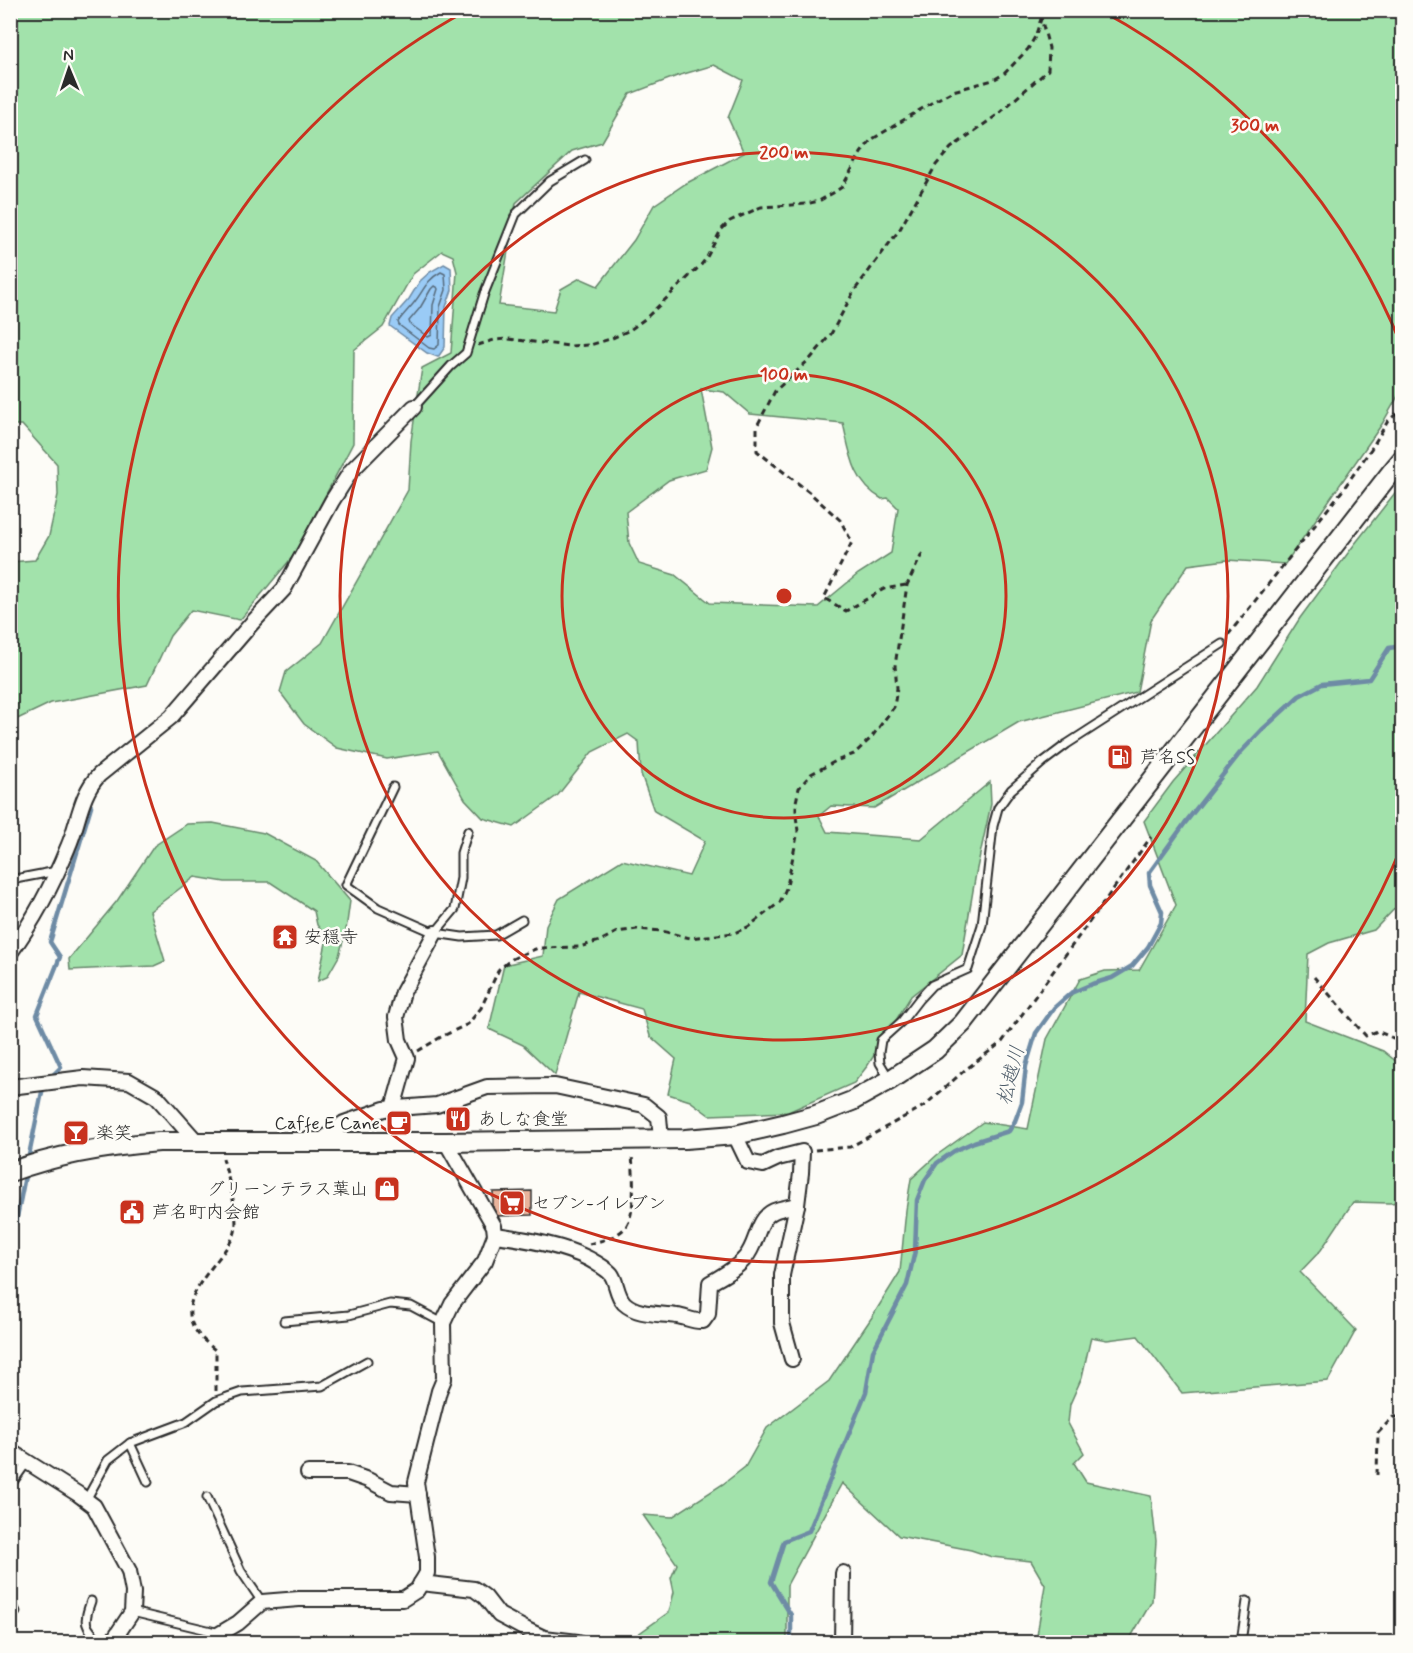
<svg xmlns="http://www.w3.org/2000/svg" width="1413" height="1653" viewBox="0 0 1413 1653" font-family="Mynerve,'Klee One',sans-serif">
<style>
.green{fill:#a2e2ab;stroke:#66866b;stroke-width:1.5;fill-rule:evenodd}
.water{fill:#9acbf6;stroke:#6e8ba5;stroke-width:1.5}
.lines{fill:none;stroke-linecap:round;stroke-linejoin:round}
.shore{stroke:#576b7c;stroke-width:1.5}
.stream{stroke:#6e8ba5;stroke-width:4.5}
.building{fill:#e9b49c;stroke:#2b2b2b;stroke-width:1.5}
.lane-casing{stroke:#2b2b2b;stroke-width:11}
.street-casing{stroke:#2b2b2b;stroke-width:18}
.secondary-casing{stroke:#2b2b2b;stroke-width:22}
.path{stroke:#2b2b2b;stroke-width:3;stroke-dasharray:6 4.5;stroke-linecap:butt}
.lane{stroke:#fdfcf7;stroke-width:7}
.street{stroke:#fdfcf7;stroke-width:14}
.secondary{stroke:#fdfcf7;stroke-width:18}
.ring{fill:none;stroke:#c8321e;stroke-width:3}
.labels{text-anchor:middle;stroke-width:5;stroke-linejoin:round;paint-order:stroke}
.poi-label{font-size:18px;fill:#2b2b2b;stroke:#fdfcf7;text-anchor:start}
.water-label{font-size:20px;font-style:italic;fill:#4c5b68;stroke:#fdfcf7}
.centre{fill:#c8321e;stroke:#fdfcf7;stroke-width:3}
.ring-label{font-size:18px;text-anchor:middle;font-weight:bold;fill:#c8321e;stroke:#fdfcf7;stroke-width:5;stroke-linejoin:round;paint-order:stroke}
</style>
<rect width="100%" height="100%" fill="#fdfcf7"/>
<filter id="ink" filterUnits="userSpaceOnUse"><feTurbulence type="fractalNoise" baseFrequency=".0167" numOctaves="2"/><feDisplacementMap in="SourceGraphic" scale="12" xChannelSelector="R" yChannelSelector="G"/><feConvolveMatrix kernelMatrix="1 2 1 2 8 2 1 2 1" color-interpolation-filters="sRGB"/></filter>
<g filter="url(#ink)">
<!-- green -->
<g class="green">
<path d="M11 11H1402V389L1382 424 1285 564 1227 560 1188 565 1151 620 1137 692 1019 722 874 808 831 806 819 816 827 832 921 839 990 782 991 804 976 873 962 955 911 996 868 1065 854 1083 788 1112 709 1115 690 1101 668 1094 676 1059 650 1036 642 1009 579 992 555 1075 523 1045 489 1029 504 965 543 956 546 925 559 899 622 860 689 876 705 841 654 811 641 774 639 742 628 734 592 752 558 795 514 827 483 818 465 799 438 751 387 759 337 748 304 724 280 692 286 672 322 643 408 490 411 441 422 368 451 353 457 272 453 256 442 251 413 274 383 327 354 350 353 443 294 555 240 620 191 610 170 636 147 685 51 703 11 722V562L35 560 49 536 58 495 57 464 22 425H11ZM714 65 743 80 728 118 744 153 685 184 654 205 634 240 598 286 580 278 561 289 554 311 499 305 516 203 572 151 602 142 630 94 677 76ZM701 389 724 392 750 414 843 423C850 453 853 483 882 499L888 498 898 508 891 553 858 574 818 607 710 603 675 575 639 564 629 543 626 512 669 480 706 469 712 447Z"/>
<polygon points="1402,484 1402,901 1374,930 1329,943 1308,954 1305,1021 1383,1051 1402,1066 1402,1202 1389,1203 1353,1202 1321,1250 1300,1272 1356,1330 1328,1381 1182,1393 1138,1336 1107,1340 1091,1337 1082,1377 1070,1404 1068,1423 1084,1453 1074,1463 1086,1482 1151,1496 1156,1541 1152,1601 1128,1642 1036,1642 1045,1585 1031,1561 992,1557 971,1550 899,1536 842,1483 787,1585 787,1642 637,1642 634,1637 669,1612 674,1592 671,1578 677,1564 643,1515 672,1517 723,1484 745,1467 767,1428 829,1381 872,1317 900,1272 906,1210 911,1179 937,1155 983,1122 1028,1129 1047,1039 1080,979 1105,971 1139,970 1176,905 1144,821 1173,782 1257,686 1300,618 1354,545"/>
<polygon points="213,823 264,833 316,861 350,901 346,930 339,956 327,977 318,981 327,938 317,925 314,911 270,882 225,882 195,877 150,911 165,961 154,966 70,970 69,959 117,901 154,846 187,824"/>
</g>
<!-- water -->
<polygon class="water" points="444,264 451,268 452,290 446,307 445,347 438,357 427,353 390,326 392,318 409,299 420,281 430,272"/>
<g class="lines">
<!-- shore -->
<g class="shore">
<path d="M441 272 445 274 446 290 440 307 439 345 434 349 429 348 399 325 398 322C402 316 408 310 413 304 424 291 425 281 441 272Z"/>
<polygon points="434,286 437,287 438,289 433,305 432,335 428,337 410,324 409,321 420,308 431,289"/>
</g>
<!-- stream -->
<g class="stream">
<polyline points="28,1160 42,1092 49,1079 61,1067 37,1015 60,957 50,942 91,806"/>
<polyline points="10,1230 16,1222 26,1171"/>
<polyline points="791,1642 791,1615 771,1582 784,1541 809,1531 866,1392 873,1351 907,1285 915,1251 917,1200 925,1180 937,1163 954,1151 974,1142 1009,1131 1015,1121 1022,1102 1026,1066 1036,1033 1054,1008 1071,993 1092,984 1112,978 1132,966 1148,947 1161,923 1162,912 1150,885 1149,873 1185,823 1240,753 1262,730 1299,696 1322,684 1369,679 1389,648 1402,646"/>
</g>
</g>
<!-- building -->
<polygon class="building" points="532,1191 532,1215 493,1216 493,1192"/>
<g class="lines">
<!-- lane casing -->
<g class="lane-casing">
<g id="lane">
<polyline points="414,407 451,366 466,353 484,294 516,214 550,181 585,160"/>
<polyline points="393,787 346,885 378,908 435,933 462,937 496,935 522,920"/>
<polyline points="10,880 57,871"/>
<polyline points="435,933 455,909 461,878 461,853 468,831"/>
<polyline points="889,1078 880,1063 879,1053 881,1040 902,1021 919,999 932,985 968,969 982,925 993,826 998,808 1011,790 1043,762 1067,744 1222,644"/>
<polyline points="284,1321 349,1315 390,1304 411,1306 443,1323"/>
<polyline points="148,1482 130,1443 186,1422 216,1401 242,1392 322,1386 367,1361"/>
<polyline points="10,1486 27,1462"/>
<polyline points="207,1497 241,1571 262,1602"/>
<polyline points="86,1500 108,1460 130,1443"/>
<polyline points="10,1601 16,1612"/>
<path d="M91 1601C83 1623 84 1626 101 1642"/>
<polyline points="132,1612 220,1633"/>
<polyline points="1241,1642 1247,1601"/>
</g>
</g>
<!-- street casing -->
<g class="street-casing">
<g id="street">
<path d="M10 953C34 920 53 884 68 847 79 822 80 795 99 775L171 717 252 623 284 589 332 501 351 471 414 407"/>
<polyline points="10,1087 83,1078 129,1081 157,1097 196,1141"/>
<polyline points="393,1108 407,1058 399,1040 396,1017 403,992 435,933"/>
<polyline points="735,1135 748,1162 763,1165 778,1158 802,1152 801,1173 797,1205 782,1275 782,1323 792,1359"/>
<polyline points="320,1142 344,1123 384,1109 437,1105 487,1087 555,1086 644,1105 659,1117 661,1139"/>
<path d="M495 1235C526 1239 570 1246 596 1263 601 1266 608 1270 611 1274 617 1282 616 1294 624 1303 638 1316 660 1313 677 1316 686 1317 693 1322 703 1321L708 1314 710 1283C722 1276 736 1269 745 1258 758 1244 756 1219 774 1211 781 1208 790 1207 797 1205"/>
<polyline points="10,1451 78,1494 94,1506 129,1571 133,1592 132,1612 112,1642"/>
<polyline points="308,1473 348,1473 368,1480 391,1492 418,1494"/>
<polyline points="421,1583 474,1589 485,1597 499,1615 527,1630 544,1638 578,1642"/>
<polyline points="206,1642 238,1623 262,1602 299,1599 403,1599 417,1590 427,1573 427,1557 416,1482 439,1391 444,1379 443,1323 452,1304 485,1261 495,1235 494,1226 446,1142"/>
<polyline points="842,1642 843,1573"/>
</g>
</g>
<!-- secondary casing -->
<g class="secondary-casing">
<path id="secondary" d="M10 1172C59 1154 108 1146 159 1142H446L685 1139 735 1135 783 1124 816 1115 852 1101 890 1080 935 1050 963 1023 1392 471 1402 459"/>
</g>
<!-- path -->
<g class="path">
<polyline points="478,345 494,340 508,339 569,346 590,345 610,339 630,330 646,318 701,265 707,257 721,230 730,221 761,207 806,204 819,201 833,193 842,187 861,153 871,140 936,100 953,91 993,80 1004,74 1028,49 1035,37 1044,10"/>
<polyline points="906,585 884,589 846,611 824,598 852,542 840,520 809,492 757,451 757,426 775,391 811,358 831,334 854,291 900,229 936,165 951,148 997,115 1048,70 1049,48 1041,18"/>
<polyline points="1228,635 1342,491 1371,449 1388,421 1402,409"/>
<polyline points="1314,977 1366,1036 1377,1031 1402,1042"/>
<polyline points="418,1051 441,1037 468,1024 481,1008 499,969 512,959 525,953 538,948 579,947 600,941 617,932 637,929 662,931 690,938 734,933 748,927 780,902 787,886 798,831 796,816 796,802 799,788 811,774 836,761 854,754 871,738 894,707 897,688 895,666 907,585 923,552"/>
<polyline points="815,1150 850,1147 924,1106 965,1070 1002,1042 1151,837"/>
<path d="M589 1244C600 1241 615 1238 624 1229 637 1216 633 1172 632 1154"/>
<path d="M216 1391V1351C210 1345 201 1339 196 1331 173 1297 221 1264 234 1235 241 1220 227 1175 223 1158"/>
<polyline points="1377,1475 1378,1433 1393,1417 1402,1417"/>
</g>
<!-- lane -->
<use href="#lane" class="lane"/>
<!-- street -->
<use href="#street" class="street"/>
<!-- secondary -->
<use href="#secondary" class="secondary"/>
</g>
</g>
<!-- distance rings -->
<g class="ring">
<circle cx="784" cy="596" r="222"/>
<circle cx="784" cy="596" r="444"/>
<path d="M1402 845A666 666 0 1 1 466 11M1102 11A666 666 0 0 1 1402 347"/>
</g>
<!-- icons -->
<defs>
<g id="fuel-square" transform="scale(1.35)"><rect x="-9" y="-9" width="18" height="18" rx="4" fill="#c8321e" stroke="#fdfcf7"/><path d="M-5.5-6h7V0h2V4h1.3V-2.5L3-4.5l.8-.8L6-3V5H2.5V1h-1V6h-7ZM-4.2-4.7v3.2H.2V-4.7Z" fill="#fff"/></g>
<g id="temple-square" transform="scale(1.35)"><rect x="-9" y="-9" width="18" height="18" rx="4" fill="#c8321e" stroke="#fdfcf7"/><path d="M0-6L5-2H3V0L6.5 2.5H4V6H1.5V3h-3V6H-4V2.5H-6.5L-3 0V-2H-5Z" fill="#fff"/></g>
<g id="restaurant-square" transform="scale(1.35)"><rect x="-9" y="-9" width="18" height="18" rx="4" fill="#c8321e" stroke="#fdfcf7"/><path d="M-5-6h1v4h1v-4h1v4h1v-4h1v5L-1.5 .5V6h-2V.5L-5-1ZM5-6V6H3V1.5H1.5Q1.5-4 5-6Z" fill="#fff"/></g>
<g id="cafe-square" transform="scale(1.35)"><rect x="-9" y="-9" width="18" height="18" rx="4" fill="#c8321e" stroke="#fdfcf7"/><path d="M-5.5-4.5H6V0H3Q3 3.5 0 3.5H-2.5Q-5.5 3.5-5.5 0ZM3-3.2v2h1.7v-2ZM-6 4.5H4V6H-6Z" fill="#fff"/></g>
<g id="bar-square" transform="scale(1.35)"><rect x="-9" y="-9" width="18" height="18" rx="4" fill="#c8321e" stroke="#fdfcf7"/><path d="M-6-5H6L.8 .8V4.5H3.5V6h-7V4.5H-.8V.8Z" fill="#fff"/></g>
<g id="shop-square" transform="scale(1.35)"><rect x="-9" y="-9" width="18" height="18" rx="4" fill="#c8321e" stroke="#fdfcf7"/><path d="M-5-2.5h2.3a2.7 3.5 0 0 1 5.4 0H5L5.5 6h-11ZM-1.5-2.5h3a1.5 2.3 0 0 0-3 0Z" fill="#fff"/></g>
<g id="supermarket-square" transform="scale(1.35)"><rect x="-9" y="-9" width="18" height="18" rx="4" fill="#c8321e" stroke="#fdfcf7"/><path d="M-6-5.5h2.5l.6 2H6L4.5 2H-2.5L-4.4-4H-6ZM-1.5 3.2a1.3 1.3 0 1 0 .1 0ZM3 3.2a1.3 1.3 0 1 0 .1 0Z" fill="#fff"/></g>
<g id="civic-square" transform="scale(1.35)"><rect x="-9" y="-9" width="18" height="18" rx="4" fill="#c8321e" stroke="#fdfcf7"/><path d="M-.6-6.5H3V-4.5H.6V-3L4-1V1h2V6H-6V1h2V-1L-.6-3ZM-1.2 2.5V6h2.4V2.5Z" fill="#fff"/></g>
</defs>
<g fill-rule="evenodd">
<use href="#fuel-square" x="1120" y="757"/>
<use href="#temple-square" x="285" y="937"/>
<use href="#restaurant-square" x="458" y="1119"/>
<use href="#cafe-square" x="399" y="1123"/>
<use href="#bar-square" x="76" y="1133"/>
<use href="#shop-square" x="387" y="1189"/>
<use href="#supermarket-square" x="512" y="1203"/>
<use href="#civic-square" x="132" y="1212"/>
</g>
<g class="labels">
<!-- poi labels -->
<g class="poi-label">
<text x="1140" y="763">芦名SS</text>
<text x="304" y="943">安穏寺</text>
<text x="478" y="1125">あしな食堂</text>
<text x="380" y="1129" text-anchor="end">Caffe E Cane</text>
<text x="96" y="1139">楽笑</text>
<text x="368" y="1195" text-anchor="end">グリーンテラス葉山</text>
<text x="532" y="1209">セブン-イレブン</text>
<text x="152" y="1218">芦名町内会館</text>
</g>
<!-- water labels -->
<g class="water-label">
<text transform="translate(1010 1075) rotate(-76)" y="7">松越川</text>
</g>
</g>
<circle cx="784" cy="596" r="9" class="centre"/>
<g class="ring-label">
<text x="1255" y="131">300 m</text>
<text x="784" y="158">200 m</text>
<text x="784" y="380">100 m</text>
</g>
<!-- margin -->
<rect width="1413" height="1653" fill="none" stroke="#fdfcf7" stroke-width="36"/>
<rect x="18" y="18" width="1377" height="1617" fill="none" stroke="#2b2b2b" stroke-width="2" filter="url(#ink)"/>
<!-- north arrow -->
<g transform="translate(69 69) rotate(358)" stroke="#fdfcf7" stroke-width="4.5" paint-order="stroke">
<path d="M0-4.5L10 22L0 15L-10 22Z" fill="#2b2b2b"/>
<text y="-9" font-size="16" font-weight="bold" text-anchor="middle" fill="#2b2b2b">N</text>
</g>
</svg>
